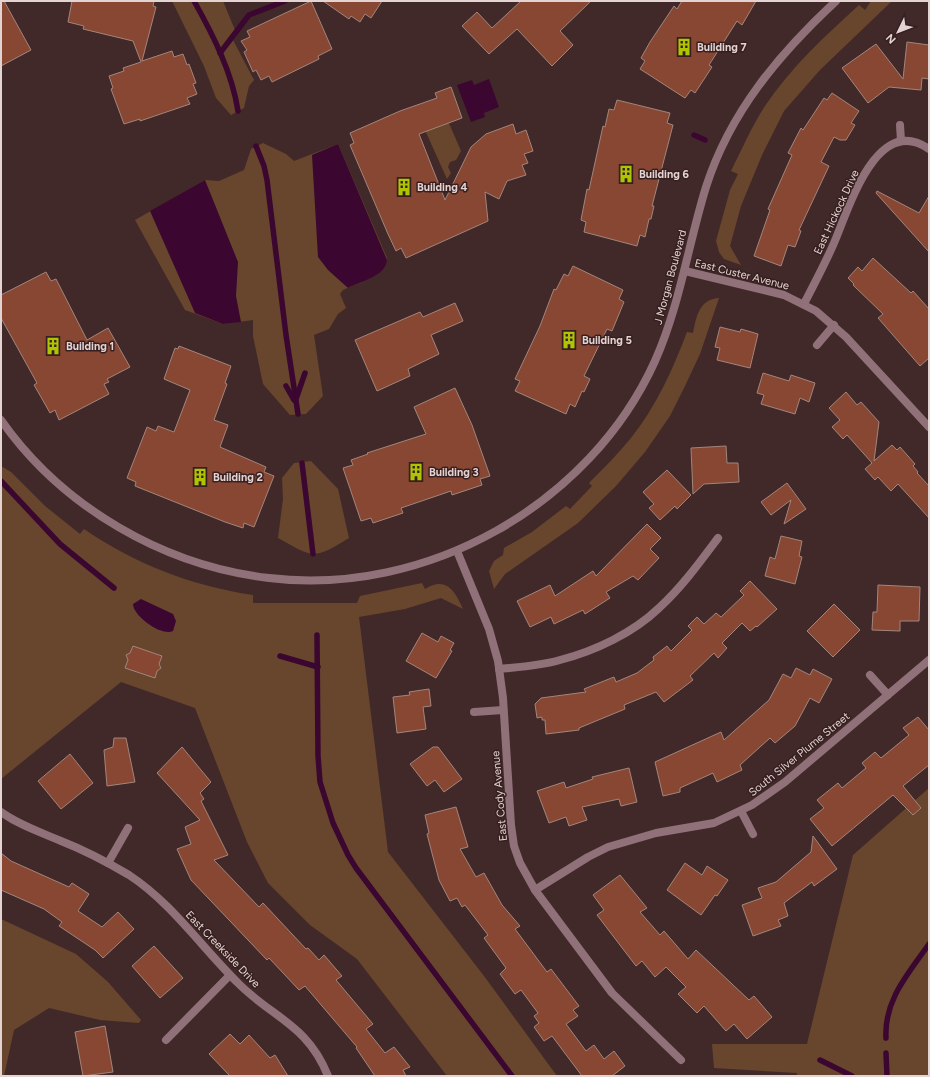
<svg xmlns="http://www.w3.org/2000/svg" width="930" height="1077" viewBox="0 0 930 1077" font-family="Figtree,sans-serif">
<style>
.green{fill:#68462d}
.water{fill:#3b0730}
.lines{fill:none;stroke-linecap:round;stroke-linejoin:round}
.stream{stroke:#3b0730;stroke-width:5.5}
.building{fill:#884733;stroke:#a2857c}
.minor{stroke:#90717a;stroke-width:8}
.tertiary{stroke:#90717a;stroke-width:8}
.labels{text-anchor:middle;stroke-width:3;stroke-linejoin:round;paint-order:stroke}
.poi-label{font-size:11px;font-weight:bold;fill:#e3d3d2;stroke:#371f1f;text-anchor:start}
.street-label{font-size:11px;fill:#e3d3d2;stroke:#371f1f}
</style>
<rect width="100%" height="100%" fill="#422929"/>
<!-- green -->
<g class="green">
<polygon points="172,1 223,1 237,35 233,40 254,80 249,86 244,108 231,115 216,98 204,66"/>
<path d="M871 1H892L820 70 784 111 762 155 741 206 730 246 741 265 724 259 719 252 716 241 730 190 738 174 731 171C742 149 752 126 765 106 791 67 825 36 859 5L865 10Z"/>
<polygon points="448,121 461,151 456,160 450,162 448,167 451,173 447,179 425,130"/>
<path d="M263 143 286 154 294 161 338 144 387 258C387 276 356 284 343 290L340 294 346 308 338 314 329 329 314 335 323 396 306 414 290 415 263 384 253 336V320L223 324 185 310 135 220 205 180 219 181 244 170 251 149Z"/>
<path d="M719 298 700 354 684 388 670 416 645 452 616 486 578 523 505 574 494 589 489 571 494 561 503 555 504 548 532 532 566 506 570 509 592 486 589 483C603 469 618 454 631 438 656 407 673 369 687 332L693 333C696 318 699 299 719 298Z"/>
<path d="M311 461 338 489 349 538C313 560 314 558 278 538L283 499 282 478 294 463Z"/>
<path d="M1 466 11 472 45 506 80 534 84 529C135 564 192 586 253 595V603H357L360 596 422 583 425 589C446 576 455 591 463 609L441 598 405 609 359 617 388 852 484 976 557 1076H447L357 959 310 925 268 883 247 842 195 708 121 682 1 779Z"/>
<polygon points="929,788 929,1076 797,1076 797,1073 714,1068 712,1044 807,1044 853,855"/>
<polygon points="1,919 76,954 108,982 141,1020 139,1023 100,1020 49,1008 14,1030 4,1076 1,1076"/>
</g>
<!-- water -->
<g class="water">
<polygon points="489,79 499,107 484,113 485,117 471,122 457,85 472,80 474,85"/>
<path d="M338 144 387 260C386 276 360 282 348 288L328 270 318 257 312 155Z"/>
<polygon points="205,180 238,262 236,296 241,322 223,324 195,313 150,211"/>
<path d="M141 599 173 614 176 621 173 631C162 637 133 616 133 604Z"/>
</g>
<g class="lines">
<!-- stream -->
<g class="stream">
<path d="M194 1C213 35 232 72 238 111"/>
<polyline points="220,53 249,15 285,1"/>
<polyline points="694,135 705,140"/>
<polyline points="256,146 264,166 267,180 286,335 298,414"/>
<polyline points="286,386 294,400"/>
<polyline points="296,399 305,373"/>
<polyline points="302,463 313,554"/>
<polyline points="1,481 60,544 114,588"/>
<polyline points="317,635 318,756 320,782 333,823 348,855 356,868 512,1076"/>
<polyline points="280,656 318,667"/>
<path d="M886 1038C884 1000 908 974 929 944"/>
<polyline points="886,1053 887,1076"/>
<polyline points="820,1060 852,1076"/>
</g>
</g>
<!-- building -->
<g class="building">
<polygon points="1,1 4,1 31,50 1,66"/>
<polygon points="72,1 154,1 153,6 156,7 142,61 172,51 174,57 183,54 187,65 189,64 196,83 193,84 197,94 187,98 190,104 140,121 140,119 124,124 111,89 113,88 109,76 124,71 123,68 141,62 133,41 83,29 84,26 68,22"/>
<polygon points="311,1 332,49 318,56 319,59 272,82 269,76 261,80 256,70 253,72 244,52 247,50 241,41 250,37 247,31"/>
<polygon points="323,1 382,1 371,18 365,14 360,22 351,16 349,19"/>
<polygon points="521,1 591,1 560,31 573,45 552,66 517,29 489,54 462,26 477,12 492,28"/>
<polygon points="682,1 756,1 742,25 737,21 709,65 712,67 695,93 691,90 685,98 640,69 645,61 641,58 650,42 674,6 677,9"/>
<polygon points="907,42 929,45 929,79 922,78 921,90 889,87 868,103 842,68 876,44 903,79"/>
<polygon points="451,87 462,118 419,134 445,200 471,147 486,134 513,124 516,134 526,130 533,151 524,154 528,163 522,165 526,175 507,181 499,199 485,192 488,221 406,258 401,248 396,251 388,234 350,145 354,143 350,133 400,111 437,98 435,93"/>
<polygon points="832,93 859,111 851,123 855,125 846,140 840,140 834,137 821,162 829,166 799,230 801,231 795,247 788,245 781,266 754,256 770,210 768,209 792,155 788,153 801,128 803,130 824,98 827,100"/>
<polygon points="617,100 670,113 667,123 673,125 652,206 654,206 651,219 649,219 645,237 640,235 637,246 584,232 586,222 581,220 587,189 589,190 603,126 605,127 609,109 614,110"/>
<polygon points="877,191 919,213 929,196 929,252 876,193"/>
<polygon points="873,258 911,293 913,291 929,309 929,358 920,366 878,318 883,314 853,285 854,284 848,278 858,267 862,271"/>
<polygon points="573,266 623,290 619,299 624,302 612,331 607,329 584,376 590,379 584,392 582,391 575,407 570,404 566,414 515,391 520,381 515,379 540,326 554,289 556,290 564,274 568,276"/>
<polygon points="46,272 51,281 56,279 87,340 108,328 130,367 107,379 109,382 104,384 109,394 59,420 55,410 50,413 41,397 34,385 37,383 1,318 1,295"/>
<polygon points="455,303 463,321 431,335 439,354 408,369 410,376 377,391 355,340 420,312 423,317"/>
<polygon points="720,327 740,332 741,329 758,334 750,368 717,360 720,348 715,347"/>
<polygon points="179,346 231,366 225,383 227,384 214,420 228,425 220,447 266,467 264,472 274,476 254,527 244,523 243,528 225,522 135,486 136,482 127,478 147,427 156,431 158,426 174,432 190,390 164,379 175,348 178,349"/>
<polygon points="763,373 789,381 791,375 815,383 809,402 800,398 795,414 761,404 764,395 757,393"/>
<polygon points="455,388 472,425 490,476 480,479 482,485 452,495 451,491 401,508 403,513 373,523 371,518 361,521 343,468 353,465 351,460 368,454 367,453 426,434 414,407"/>
<polygon points="846,392 857,405 861,402 879,422 874,461 892,445 897,450 900,447 915,464 913,466 918,472 917,473 929,486 929,518 898,484 891,491 878,477 875,480 865,469 872,463 847,435 843,439 832,427 840,420 829,408"/>
<polygon points="726,446 727,463 738,463 739,482 704,484 693,494 691,448"/>
<polygon points="667,470 691,495 677,509 675,506 660,520 649,508 654,504 643,492"/>
<polygon points="787,483 806,509 784,524 791,500 771,515 761,502"/>
<polygon points="647,524 661,538 650,549 659,558 638,580 633,576 606,592 610,598 585,614 583,610 554,624 551,617 530,627 517,601 550,585 555,596 593,571 596,576"/>
<polygon points="781,536 802,541 799,556 802,557 795,584 765,576 770,557 775,559"/>
<polygon points="750,581 777,609 757,627 756,626 750,631 742,623 722,643 727,648 718,658 714,653 690,676 693,680 664,702 656,692 624,705 625,709 579,728 579,730 546,734 545,720 542,720 542,717 537,718 535,704 541,698 586,692 584,689 614,677 616,682 637,673 654,660 653,657 667,646 671,651 692,630 688,626 697,617 704,624 716,613 721,617 744,595 740,591"/>
<polygon points="878,585 920,587 919,621 900,621 900,631 872,630 873,612 877,612"/>
<polygon points="834,604 860,630 833,657 807,631"/>
<polygon points="422,633 438,642 441,636 454,643 450,650 452,651 436,678 406,661"/>
<polygon points="133,646 162,656 159,664 161,668 157,671 155,678 125,668 128,660 126,655 130,653"/>
<polygon points="796,668 810,675 813,669 832,679 819,703 810,698 795,726 775,743 770,738 740,765 742,770 717,782 713,773 680,788 680,792 663,796 655,762 721,732 724,740 769,700 783,674 791,678"/>
<polygon points="429,689 431,706 423,707 426,729 397,733 393,697 410,695 409,692"/>
<polygon points="918,717 929,730 929,765 903,786 921,808 913,815 893,795 832,846 810,819 824,808 817,800 838,783 842,788 866,768 862,763 875,752 881,758 909,735 903,728"/>
<polygon points="114,738 126,738 135,782 107,786 104,750 113,747"/>
<polygon points="182,747 211,782 200,793 204,799 201,801 228,855 214,860 259,907 263,903 306,949 308,948 319,960 324,955 342,976 336,980 373,1024 366,1029 385,1053 394,1047 410,1067 403,1070 406,1076 375,1076 356,1048 357,1047 305,986 299,990 269,958 267,960 191,880 177,849 191,844 185,827 200,820 157,773"/>
<polygon points="433,747 438,747 462,779 444,792 435,780 427,786 410,764"/>
<polygon points="70,754 93,783 61,809 38,781"/>
<polygon points="629,768 637,802 621,806 619,799 582,807 587,820 569,826 566,817 549,823 537,791 564,782 566,788 593,779 592,777"/>
<polygon points="456,807 468,847 460,849 476,877 484,873 502,905 520,926 515,929 547,972 551,969 579,1006 573,1010 578,1016 566,1024 586,1051 594,1045 604,1059 614,1051 625,1066 612,1076 582,1076 552,1036 544,1041 534,1027 539,1023 534,1016 538,1013 521,990 515,994 500,974 506,968 484,938 488,935 465,905 462,907 457,898 450,901 439,880 427,834 429,833 425,815"/>
<polygon points="813,836 837,869 814,886 812,882 784,903 788,916 778,920 781,926 753,936 742,905 762,898 758,888 776,882 811,852"/>
<polygon points="1,853 11,861 69,887 72,883 89,894 78,911 102,927 118,912 134,929 103,958 95,950 59,926 62,922 44,909 1,890"/>
<polygon points="685,863 702,875 707,866 728,880 717,896 715,895 701,915 667,890"/>
<polygon points="620,875 647,908 640,912 660,935 664,931 688,959 696,950 749,1000 754,996 772,1017 747,1039 734,1024 726,1031 704,1006 697,1013 678,994 686,987 666,967 655,977 642,961 636,966 597,915 604,910 593,895"/>
<polygon points="154,946 183,978 160,998 132,966"/>
<polygon points="105,1026 113,1072 83,1076 75,1032"/>
<polygon points="230,1034 240,1044 249,1035 270,1058 275,1055 288,1076 230,1076 209,1054"/>
</g>
<g class="lines">
<!-- minor -->
<g class="minor">
<polyline points="900,125 901,141"/>
<polyline points="685,271 784,295 816,311 846,337 929,427"/>
<path d="M804 304C814 284 825 264 834 243 848 211 876 112 929 149"/>
<polyline points="817,345 834,325"/>
<polyline points="457,551 489,629 498,661 503,698 511,825 514,846 520,863 535,890 612,993 681,1060"/>
<path d="M499 669C519 667 540 666 560 660 595 651 633 633 659 608 682 587 700 562 718 538"/>
<polyline points="870,675 888,695"/>
<polyline points="474,712 503,710"/>
<polyline points="741,811 753,834"/>
<path d="M1 812C19 825 40 832 61 841 84 850 107 862 129 875 172 903 202 948 239 984 273 1018 308 1025 328 1076"/>
<polyline points="108,863 128,828"/>
<polyline points="535,890 588,857 608,847 656,833 714,823 752,805 785,782 929,660"/>
<polyline points="166,1040 230,975"/>
</g>
<!-- tertiary -->
<path class="tertiary" d="M1 420C62 507 164 566 269 578 426 597 590 505 655 361 680 305 688 245 706 187 730 112 779 54 836 1"/>
</g>
<!-- icons -->
<defs>
<g id="building-bare" transform="scale(1.38)"><path d="M-4-6H4V6H1V3H-1V6H-4ZM-2.5-4.3h1.7v1.8h-1.7ZM.8-4.3h1.7v1.8H.8ZM-2.5-1h1.7V.8h-1.7ZM.8-1h1.7V.8H.8Z" fill="#b0c502" stroke="#371f1f" stroke-width="2.5" paint-order="stroke"/></g>
</defs>
<g fill-rule="evenodd">
<use href="#building-bare" x="684" y="47"/>
<use href="#building-bare" x="626" y="174"/>
<use href="#building-bare" x="404" y="187"/>
<use href="#building-bare" x="569" y="340"/>
<use href="#building-bare" x="53" y="346"/>
<use href="#building-bare" x="416" y="472"/>
<use href="#building-bare" x="200" y="477"/>
</g>
<g class="labels">
<!-- poi labels -->
<g class="poi-label">
<text x="697" y="51">Building 7</text>
<text x="639" y="178">Building 6</text>
<text x="417" y="191">Building 4</text>
<text x="582" y="344">Building 5</text>
<text x="66" y="350">Building 1</text>
<text x="429" y="476">Building 3</text>
<text x="213" y="481">Building 2</text>
</g>
<!-- street labels -->
<g class="street-label">
<text transform="translate(836 212) rotate(-65)" y="4">East Hickock Drive</text>
<text transform="translate(742 274) rotate(14)" y="4">East Custer Avenue</text>
<text transform="translate(670 277) rotate(-75)" y="4">J Morgan Boulevard</text>
<text transform="translate(799 754) rotate(-39)" y="4">South Silver Plume Street</text>
<text transform="translate(499 796) rotate(-95)" y="4">East Cody Avenue</text>
<text transform="translate(223 949) rotate(46)" y="4">East Creekside Drive</text>
</g>
</g>
<!-- border -->
<rect width="930" height="1077" fill="none" stroke="#e3d3d2" stroke-width="4"/>
<!-- north arrow -->
<g transform="translate(898 32) rotate(227)" stroke="#371f1f" stroke-width="3" paint-order="stroke">
<path d="M0-3L7 15L0 10L-7 15Z" fill="#e3d3d2"/>
<text y="-6" font-size="11" font-weight="bold" text-anchor="middle" fill="#e3d3d2">N</text>
</g>
</svg>
